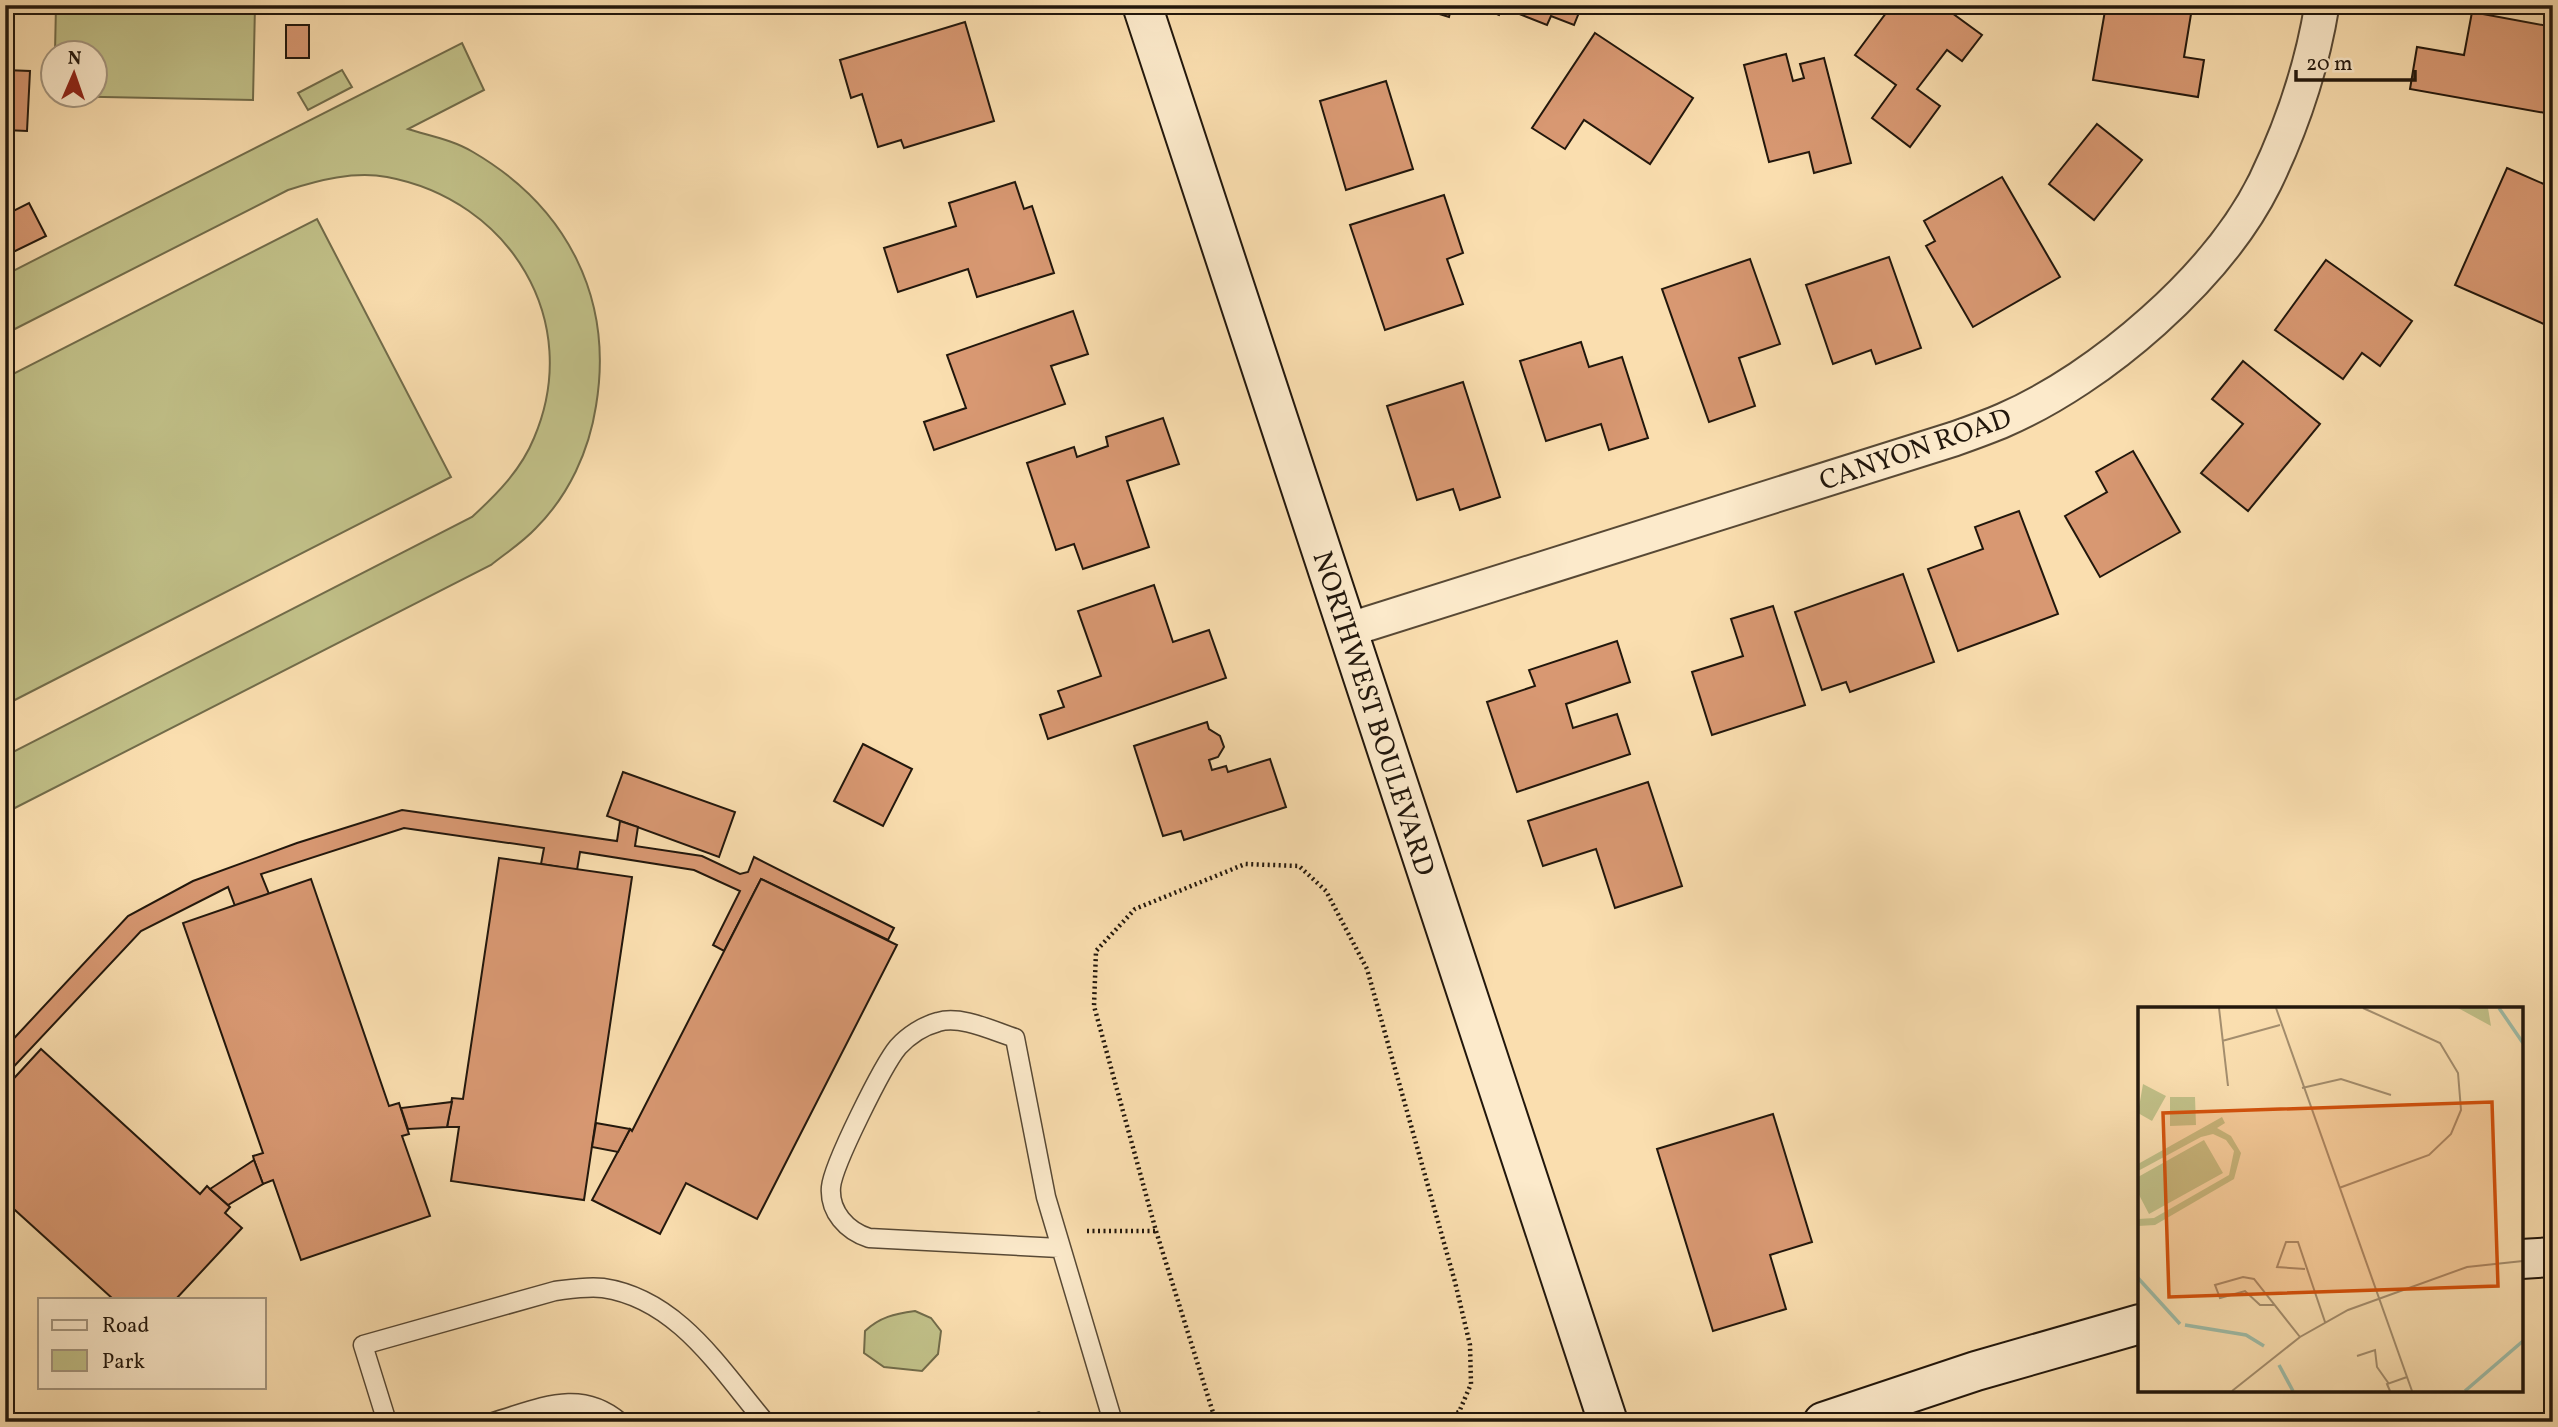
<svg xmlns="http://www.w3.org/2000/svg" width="2558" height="1427" viewBox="0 0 2558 1427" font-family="Vollkorn,serif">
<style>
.green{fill:#c1c088;stroke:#726c4a;stroke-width:2}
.building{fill:#d89872;stroke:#22170c;stroke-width:2}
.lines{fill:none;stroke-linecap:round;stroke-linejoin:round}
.lane-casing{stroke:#584935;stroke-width:21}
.street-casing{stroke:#584935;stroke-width:37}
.secondary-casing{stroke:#22170c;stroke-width:42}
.path{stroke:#22170c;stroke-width:4.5;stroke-dasharray:2 3.5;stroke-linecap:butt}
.lane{stroke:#fceacb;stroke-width:18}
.street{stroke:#fceacb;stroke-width:33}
.secondary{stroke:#fceacb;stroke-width:38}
.labels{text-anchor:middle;stroke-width:6;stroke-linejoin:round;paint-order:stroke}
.street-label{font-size:28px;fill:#22170c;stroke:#fceacb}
.inset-river{fill:none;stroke:#9fbca7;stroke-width:3.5}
.inset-road{fill:none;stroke:#a48e6e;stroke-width:2}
.view{fill:#d4520c;fill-opacity:0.15;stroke:#d4520c;stroke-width:3.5}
.inset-edge{fill:none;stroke:#22170c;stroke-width:3.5}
</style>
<rect width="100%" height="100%" fill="#fadeaf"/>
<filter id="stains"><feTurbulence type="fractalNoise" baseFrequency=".00286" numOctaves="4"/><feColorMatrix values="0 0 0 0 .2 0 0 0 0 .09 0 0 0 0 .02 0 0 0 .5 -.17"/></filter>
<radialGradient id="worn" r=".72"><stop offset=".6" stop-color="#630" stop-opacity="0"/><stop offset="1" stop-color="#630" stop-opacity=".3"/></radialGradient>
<!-- green -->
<g class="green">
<polygon points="56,5 255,5 253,100 54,96 94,94 94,52 55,52"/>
<path d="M462 43 484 90 408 129C430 136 453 140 473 152 567 207 614 298 596 406 589 451 569 495 536 528 523 542 506 553 491 565L5 813V756L472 517C497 494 521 470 534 438 584 321 510 200 387 177 354 171 319 180 288 190L5 334V275Z"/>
<polygon points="342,70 352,87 308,110 298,93"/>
<polygon points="317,219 451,477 5,705 5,378"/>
<path d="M915 1311 931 1318 941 1331 938 1354 922 1371 884 1367 864 1353 865 1331C880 1317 894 1314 915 1311Z"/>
<polygon points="1039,1412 1055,1422 1009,1422"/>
</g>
<!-- building -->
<g class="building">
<polygon points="1410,5 1452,5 1449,17"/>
<polygon points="1475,5 1582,5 1574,25 1551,16 1547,25 1502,7 1499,15"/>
<polygon points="1892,5 1941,5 1982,35 1962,61 1947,50 1917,89 1940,106 1910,147 1872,118 1896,85 1855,55"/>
<polygon points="2106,5 2178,5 2192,8 2184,57 2204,60 2198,97 2093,80"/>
<polygon points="2472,12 2553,27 2551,114 2410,89 2417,47 2464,55"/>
<polygon points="965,22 994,121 904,148 901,140 878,147 862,94 851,98 840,60"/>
<rect x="286" y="25" width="23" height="33"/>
<polygon points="1595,33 1693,98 1650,164 1584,120 1565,149 1532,128"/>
<polygon points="1786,54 1793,81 1804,78 1800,64 1824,58 1851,163 1814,173 1809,152 1769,162 1744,65"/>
<polygon points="5,70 30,71 27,131 5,130"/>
<polygon points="1386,81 1413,169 1346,190 1320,101"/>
<polygon points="2097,124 2142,160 2094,220 2049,184"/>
<polygon points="2507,168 2553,188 2553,328 2455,285"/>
<polygon points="2002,177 2060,277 1973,327 1926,246 1935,241 1924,221"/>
<polygon points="1015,182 1024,209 1032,206 1054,273 977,297 968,269 898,292 884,248 956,226 949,203"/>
<polygon points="1444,195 1463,253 1447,259 1463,304 1385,330 1350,225"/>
<polygon points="29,203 46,236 5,256 5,215"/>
<polygon points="1889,257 1921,348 1876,364 1871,350 1833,364 1806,285"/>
<polygon points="1750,259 1780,344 1739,358 1755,406 1709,422 1662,289"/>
<polygon points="2326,260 2412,321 2380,366 2362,353 2343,379 2275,330"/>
<polygon points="1073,311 1088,354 1051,366 1065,404 934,450 924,422 966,408 947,355"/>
<polygon points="1581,342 1589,367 1622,357 1648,438 1609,450 1601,424 1546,441 1520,361"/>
<polygon points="2243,361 2320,424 2248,511 2201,473 2243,424 2212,399"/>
<polygon points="1463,382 1500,497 1460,510 1453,489 1417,500 1387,406"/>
<polygon points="1163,418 1179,464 1127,481 1149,547 1083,569 1074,544 1056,550 1027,463 1074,447 1077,457 1108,446 1106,437"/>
<polygon points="2133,451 2180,532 2100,577 2065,516 2107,492 2096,472"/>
<polygon points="2019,511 2058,614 1958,651 1928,569 1983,549 1975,527"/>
<polygon points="1903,574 1934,662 1850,692 1846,682 1822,690 1795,612"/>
<polygon points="1154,585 1173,642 1209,630 1226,678 1048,739 1040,715 1064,707 1058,691 1101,676 1078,611"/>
<polygon points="1773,606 1805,705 1712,735 1692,672 1743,656 1731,619"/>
<polygon points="1617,641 1630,682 1566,704 1573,728 1617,714 1630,754 1517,792 1487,702 1535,686 1529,670"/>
<polygon points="1207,722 1209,729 1220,736 1224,747 1218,757 1209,760 1212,770 1226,766 1228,772 1270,759 1286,807 1184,840 1181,831 1163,836 1134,746"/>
<polygon points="863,744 912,769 883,826 834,801"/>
<polygon points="623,772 735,812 719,857 607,816"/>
<polygon points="1648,782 1682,886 1615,908 1596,849 1543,866 1528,821"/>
<polygon points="402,810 617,841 620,821 638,827 635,846 702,856 740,874 748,872 754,857 894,928 888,940 761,879 724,951 713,945 740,891 694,870 580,852 577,870 541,864 544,848 404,828 261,874 269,894 235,906 228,887 141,931 5,1076 5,1048 128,916 193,881 297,843"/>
<polygon points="499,858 632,877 584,1200 451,1181 459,1127 447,1127 452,1098 463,1099"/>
<polygon points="311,879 389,1106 399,1103 409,1134 402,1136 430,1216 301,1260 273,1180 263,1184 254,1160 253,1156 263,1153 183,923"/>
<polygon points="761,879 897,945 757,1219 686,1183 660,1234 592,1200 630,1129 632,1131"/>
<polygon points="41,1049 200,1194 207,1186 210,1189 230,1207 225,1213 242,1228 176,1299 113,1299 5,1201 5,1088"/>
<polygon points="452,1102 447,1127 408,1129 401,1108"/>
<polygon points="1773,1114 1812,1242 1770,1255 1786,1309 1713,1331 1657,1149"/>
<polygon points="596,1123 630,1129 618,1152 592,1147"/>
<polygon points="254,1160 263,1184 228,1205 210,1189"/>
</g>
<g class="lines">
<!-- lane casing -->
<g class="lane-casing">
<g id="lane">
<path d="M1059 1248 869 1238C847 1231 829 1212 831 1187 833 1165 883 1065 898 1047 908 1036 923 1026 938 1022 961 1015 993 1031 1015 1038L1046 1197 1113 1422"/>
<path d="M387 1422 363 1345 555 1291C571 1289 587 1286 603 1288 678 1299 720 1369 765 1422"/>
<path d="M493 1422C539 1409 579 1387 620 1422"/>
</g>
</g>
<!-- street casing -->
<g class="street-casing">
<path id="street" d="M1348 630 1954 439C1971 433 1988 427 2004 420 2101 378 2218 277 2265 182 2292 126 2312 67 2322 5"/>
</g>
<!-- secondary casing -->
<g class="secondary-casing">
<g id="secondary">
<polyline points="1142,5 1608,1422"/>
<polyline points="2521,1259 2553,1257"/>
<polyline points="1823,1422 1976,1371 2140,1324"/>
</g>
</g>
<!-- path -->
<g class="path">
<polyline points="1087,1231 1156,1231"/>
<polyline points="1216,1422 1156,1231 1094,1006 1096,951 1135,909 1245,864 1299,866 1326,891 1367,969 1455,1282 1470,1345 1471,1384 1459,1412 1434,1422"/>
</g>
<!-- lane -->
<use href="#lane" class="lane"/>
<!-- street -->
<use href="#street" class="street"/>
<!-- secondary -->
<use href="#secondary" class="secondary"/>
</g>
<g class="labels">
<!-- street labels -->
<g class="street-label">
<text transform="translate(1915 448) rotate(-19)" y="10">CANYON ROAD</text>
<text transform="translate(1375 713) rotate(72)" y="10">NORTHWEST BOULEVARD</text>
</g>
</g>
<!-- overview -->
<g transform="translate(2138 1007)">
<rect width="385" height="385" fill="#fadeaf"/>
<path d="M320 1H350L353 19ZM5 77 28 89 14 114 0 106ZM32 90H57L58 118 32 119ZM84 110 87 116 79 121 93 129 103 146 96 172 17 218 0 219V212L16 211 91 168 96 144 88 133 75 127 63 130 0 164V157ZM66 133 85 166 11 207 0 186V170Z" fill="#c1c088"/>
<path class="inset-river" d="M361 1 385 36M0 271 42 317M47 318 108 328 126 339M141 358 155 384M327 384 385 334"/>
<path class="inset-road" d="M81 1 90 79M138 1 274 384M84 34 142 18M164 81 203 72 253 88M201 181 291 148 313 127 323 103 320 66 302 36 225 1M167 262 139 260 148 235H160L187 315M136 298H122L107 284 82 291 77 278 105 270 116 272 162 330M219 349 237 343 239 360 251 377M94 384 162 330 210 303 329 260 385 254M252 384 249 377 269 370"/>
<path class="view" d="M354 95 360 279 31 290 25 106Z"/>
<rect width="385" height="385" class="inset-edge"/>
</g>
<!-- margin -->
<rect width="2558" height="1427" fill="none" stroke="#fadeaf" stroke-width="28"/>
<rect x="7" y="7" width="2544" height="1413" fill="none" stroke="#22170c" stroke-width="3.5"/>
<rect x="14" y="14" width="2530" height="1399" fill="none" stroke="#22170c" stroke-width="2"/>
<!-- legend -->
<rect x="38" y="1298" width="228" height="91" fill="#fceacb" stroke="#a5967f" stroke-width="2"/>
<rect x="52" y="1320" width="35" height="10" fill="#fceacb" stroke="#a5967f" stroke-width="2"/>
<text x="102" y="1332" font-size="21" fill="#22170c">Road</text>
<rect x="52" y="1350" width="35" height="21" fill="#c1c088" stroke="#a5967f" stroke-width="2"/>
<text x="102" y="1368" font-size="21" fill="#22170c">Park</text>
<!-- north arrow -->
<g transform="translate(74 74) rotate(2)"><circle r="33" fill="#fceacb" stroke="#a5967f" stroke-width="2"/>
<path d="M0-5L12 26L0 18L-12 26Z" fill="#8f2418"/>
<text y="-10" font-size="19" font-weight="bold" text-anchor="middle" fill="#22170c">N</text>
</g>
<!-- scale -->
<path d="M2296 70v10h119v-10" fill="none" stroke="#22170c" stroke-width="3.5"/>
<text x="2306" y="70" font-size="21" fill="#22170c" stroke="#fceacb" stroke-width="5" paint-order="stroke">20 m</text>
<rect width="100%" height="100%" filter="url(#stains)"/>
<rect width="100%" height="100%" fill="url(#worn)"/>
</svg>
